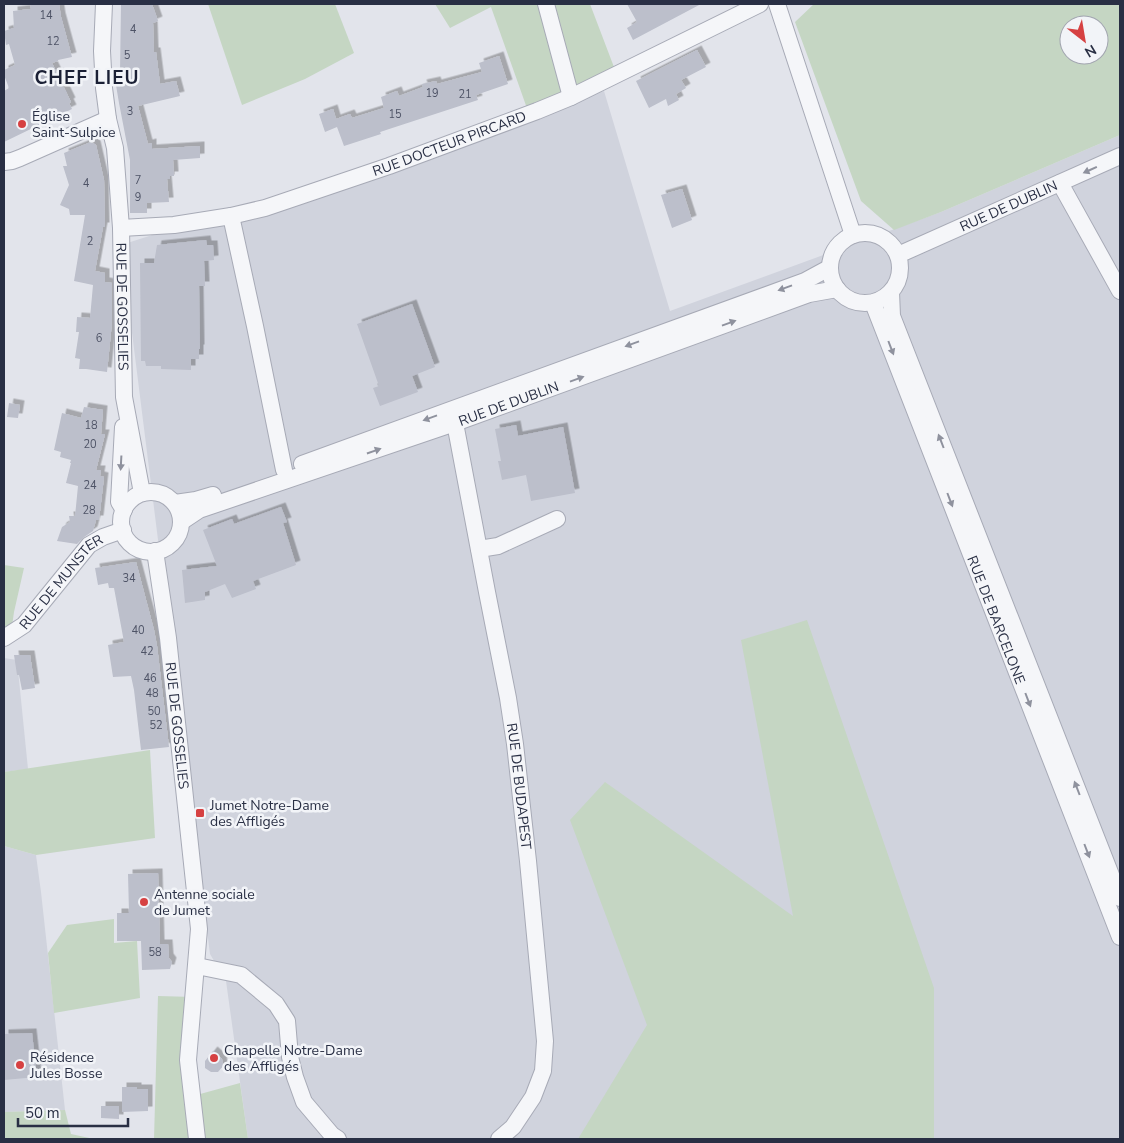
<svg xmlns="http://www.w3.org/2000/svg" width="1124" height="1143" viewBox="0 0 1124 1143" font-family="'Nunito Sans',sans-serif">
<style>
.built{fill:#d0d3dd}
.green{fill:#c5d6c3;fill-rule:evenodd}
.building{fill:#bcbfcb;filter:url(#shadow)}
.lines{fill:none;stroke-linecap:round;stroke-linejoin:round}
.minor-casing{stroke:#a7aab6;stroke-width:18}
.minor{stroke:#f5f6f9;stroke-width:16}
.oneway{fill:#8f929e}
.poi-dot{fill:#d64142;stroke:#f2f4f8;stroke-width:2}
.labels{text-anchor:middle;stroke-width:5;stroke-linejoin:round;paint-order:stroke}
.number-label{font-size:11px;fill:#4e5366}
.poi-label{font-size:14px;fill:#292f44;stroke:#f2f4f8;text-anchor:start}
.street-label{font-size:14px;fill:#292f44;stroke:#f2f4f8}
.district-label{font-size:19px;font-weight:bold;letter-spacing:1px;fill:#1b2035;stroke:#f2f4f8}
</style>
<defs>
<filter id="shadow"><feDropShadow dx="4.5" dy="-4.5" stdDeviation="0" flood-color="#0004"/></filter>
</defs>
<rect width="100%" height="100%" fill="#e2e4eb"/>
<!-- built -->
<g class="built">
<polygon points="604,91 670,311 941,212 1120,135 1120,1139 248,1139 226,981 210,954 121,245"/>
<polygon points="4,658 17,660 28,769 4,772"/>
<polygon points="4,842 4,846 36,855 41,892 65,1110 4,1112"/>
</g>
<!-- green -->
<g class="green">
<polygon points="208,4 335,4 354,53 305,79 242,105"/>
<polygon points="435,4 590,4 617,75 529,114 491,7 450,28"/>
<path d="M814 4H1120V135L941 212 894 230 861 201 795 22ZM1069 25H1099V55H1069Z"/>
<polygon points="4,565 24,568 14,612 11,633 4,634"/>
<polygon points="807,620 934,988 934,1139 578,1139 647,1025 570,820 605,782 793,916 741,640"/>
<polygon points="150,750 155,838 36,855 4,846 4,772"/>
<polygon points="114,919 114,943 137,941 140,998 54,1013 48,953 67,925"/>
<polygon points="158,996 194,997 193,1096 240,1083 248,1139 154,1139"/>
<polygon points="65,1110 71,1134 94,1139 4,1139 4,1112"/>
</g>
<!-- building -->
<g class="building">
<polygon points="30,4 59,4 61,17 72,57 58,60 58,61 52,63 71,102 69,103 72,109 4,142 4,91 9,88 4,75 4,70 15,65 9,44 6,45 4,31 14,28 13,11 31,9"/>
<polygon points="121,4 152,4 158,21 153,23 154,52 156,52 160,84 176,81 180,96 138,106 148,144 152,143 152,149 200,146 200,158 173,160 174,176 170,176 170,179 167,179 169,202 147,203 147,213 130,213 130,160 119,103 114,73 120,72"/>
<polygon points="627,4 701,4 633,40 627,28 637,22"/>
<polygon points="697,50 706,67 681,80 686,88 676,94 679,100 668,106 666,99 649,108 636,81"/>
<polygon points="499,56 508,84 476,95 478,100 380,132 381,134 344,146 337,127 325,132 319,114 333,109 336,119 350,114 352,118 384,108 381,97 397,91 399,96 423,87 422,84 436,81 437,84 482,72 479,63"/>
<polygon points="91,142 96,145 104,180 105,227 103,227 95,271 105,273 105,282 112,283 112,322 107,372 86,369 79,369 80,359 75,358 79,332 76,332 77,317 90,318 93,285 74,281 85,215 70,215 69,209 60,205 69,185 63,166 67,166 64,153"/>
<polygon points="682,189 692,220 672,228 661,195"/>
<polygon points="206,240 207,245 213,245 214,260 204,261 205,286 199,286 200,349 199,349 199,359 191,359 191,370 161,369 161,366 146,366 145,361 141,361 140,263 154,263 157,245"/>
<polygon points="412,304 435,367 412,376 418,392 380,406 373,388 379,386 357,324"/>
<polygon points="9,403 20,405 18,418 7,417"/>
<polygon points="84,407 103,410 101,434 105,434 96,470 101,470 100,476 104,477 99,520 96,520 93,531 84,537 77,544 57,541 62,527 70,522 69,516 75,516 78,486 66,483 71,463 70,463 71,460 60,457 61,452 54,450 62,413 81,418"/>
<polygon points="516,425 518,436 563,427 575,493 531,501 526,475 502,480 498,461 501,461 495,429"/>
<polygon points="281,507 287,522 283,523 296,565 253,581 256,589 232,598 225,584 205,592 205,600 185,603 182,570 217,566 203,530 232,519 234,524"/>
<polygon points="136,562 154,630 157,646 169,747 141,750 134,690 131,676 113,677 108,645 124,642 114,588 109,588 108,583 98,585 95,568"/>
<polygon points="14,655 30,655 35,688 22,690 19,675 17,675"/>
<polygon points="158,873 160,944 168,944 169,958 172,962 170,969 142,970 141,941 117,941 117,913 129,913 128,874"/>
<polygon points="32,1033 37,1077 4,1080 4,1034"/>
<polygon points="213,1051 222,1059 223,1066 218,1072 211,1072 205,1068 205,1061"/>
<polygon points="122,1087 137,1087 137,1089 148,1089 148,1111 122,1112"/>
<polygon points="101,1106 119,1106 119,1119 101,1118"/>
</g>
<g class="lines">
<!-- minor casing -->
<g class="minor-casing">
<g id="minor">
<path id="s1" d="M104 4 102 51 104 88 108 119 115 148 121 228 124 397 142 493"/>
<polyline points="546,4 571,97"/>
<polyline points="777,4 853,235"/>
<polyline points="4,162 12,161 20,158 108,119"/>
<polyline points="1060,183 1120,291"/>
<polyline points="231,216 255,326 284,470"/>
<path id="s2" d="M121 228 174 225 231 216 265 208 389 166 537 111 571 97 760 4"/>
<circle cx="865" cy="268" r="35"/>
<path id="s3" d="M898 255 1120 156"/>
<polyline points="891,292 892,316 1120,898"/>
<path id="s4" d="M873 303 1120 937"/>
<path id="s5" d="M455 423 487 592 508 698 515 744 528 861 545 1041 543 1071 533 1097 513 1127 499 1139"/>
<polyline points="123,427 119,502 124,510"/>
<polyline points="302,464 805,281 829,268"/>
<circle cx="151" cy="522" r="30"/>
<polyline points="175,503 196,500 213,495"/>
<path id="s6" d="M181 522 199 510 455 423 809 294 837 289"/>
<polyline points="479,549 498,546 557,519"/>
<path id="s7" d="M155 551 168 638 199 929 188 1060 197 1139"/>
<path id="s8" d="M4 638 24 625 89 545 103 537 123 530"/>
<polyline points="197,966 241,975 276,1004 287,1021 290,1057 295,1077 304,1102 332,1135 338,1139"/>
</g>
</g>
<!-- minor -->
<use href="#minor" class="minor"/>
</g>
<!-- one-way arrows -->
<defs><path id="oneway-solid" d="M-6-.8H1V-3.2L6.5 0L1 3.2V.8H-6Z" transform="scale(1.25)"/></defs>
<g class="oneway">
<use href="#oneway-solid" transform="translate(1090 170) rotate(156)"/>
<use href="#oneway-solid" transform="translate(785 288) rotate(160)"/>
<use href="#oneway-solid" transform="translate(729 323) rotate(-20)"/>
<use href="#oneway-solid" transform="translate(632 344) rotate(160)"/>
<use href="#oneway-solid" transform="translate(891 348) rotate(69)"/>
<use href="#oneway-solid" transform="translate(577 379) rotate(-20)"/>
<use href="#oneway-solid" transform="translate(430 418) rotate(160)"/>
<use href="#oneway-solid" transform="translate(941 441) rotate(-111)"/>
<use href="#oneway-solid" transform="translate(374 451) rotate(-19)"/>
<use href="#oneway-solid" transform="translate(121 463) rotate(93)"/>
<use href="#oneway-solid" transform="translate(950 500) rotate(69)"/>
<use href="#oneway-solid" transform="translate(1028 700) rotate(69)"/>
<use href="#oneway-solid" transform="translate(1077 788) rotate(-111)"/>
<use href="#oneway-solid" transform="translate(1087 851) rotate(69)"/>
</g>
<!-- markers -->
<g class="poi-dot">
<circle cx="22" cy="124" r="5"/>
<rect x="195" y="808" width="10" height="10" rx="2.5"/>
<circle cx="144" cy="902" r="5"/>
<circle cx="214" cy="1058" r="5"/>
<circle cx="20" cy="1065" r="5"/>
</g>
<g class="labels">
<!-- number labels -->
<g class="number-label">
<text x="46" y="19">14</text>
<text x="133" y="33">4</text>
<text x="53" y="45">12</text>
<text x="127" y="59">5</text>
<text x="432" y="97">19</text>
<text x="465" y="98">21</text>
<text x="130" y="115">3</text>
<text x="395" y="118">15</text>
<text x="138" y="184">7</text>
<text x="86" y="187">4</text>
<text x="138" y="201">9</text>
<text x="90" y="245">2</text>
<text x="99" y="342">6</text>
<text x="91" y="429">18</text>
<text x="90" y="448">20</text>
<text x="90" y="489">24</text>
<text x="89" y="514">28</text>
<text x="129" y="582">34</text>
<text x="138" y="634">40</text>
<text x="147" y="655">42</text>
<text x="150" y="682">46</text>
<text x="152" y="697">48</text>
<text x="154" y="715">50</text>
<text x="156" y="729">52</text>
<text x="155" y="956">58</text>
</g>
<!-- poi labels -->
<g class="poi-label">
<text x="32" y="121">Église<tspan x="32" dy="16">Saint-Sulpice</tspan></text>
<text x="210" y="810">Jumet Notre-Dame<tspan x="210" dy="16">des Affligés</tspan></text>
<text x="154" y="899">Antenne sociale<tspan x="154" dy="16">de Jumet</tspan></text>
<text x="224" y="1055">Chapelle Notre-Dame<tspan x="224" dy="16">des Affligés</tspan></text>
<text x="30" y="1062">Résidence<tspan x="30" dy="16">Jules Bosse</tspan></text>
</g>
<!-- street labels -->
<g class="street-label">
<text dy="5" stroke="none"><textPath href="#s2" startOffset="341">RUE DOCTEUR PIRCARD</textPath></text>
<text dy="5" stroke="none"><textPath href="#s3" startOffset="121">RUE DE DUBLIN</textPath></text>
<text dy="5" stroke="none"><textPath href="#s1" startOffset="304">RUE DE GOSSELIES</textPath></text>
<text dy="5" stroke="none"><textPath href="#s6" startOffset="349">RUE DE DUBLIN</textPath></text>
<text dy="5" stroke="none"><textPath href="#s8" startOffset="81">RUE DE MUNSTER</textPath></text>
<text dy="5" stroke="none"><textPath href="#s4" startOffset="340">RUE DE BARCELONE</textPath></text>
<text dy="5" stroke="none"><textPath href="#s7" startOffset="176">RUE DE GOSSELIES</textPath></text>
<text dy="5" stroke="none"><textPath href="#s5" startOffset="369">RUE DE BUDAPEST</textPath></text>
</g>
<!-- district labels -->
<g class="district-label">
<text x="87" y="84">CHEF LIEU</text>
</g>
</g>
<!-- border -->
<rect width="1124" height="1143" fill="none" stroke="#292f44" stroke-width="10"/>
<!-- north arrow -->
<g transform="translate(1084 40) rotate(149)"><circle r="24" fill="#f2f4f8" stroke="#a2a5b0"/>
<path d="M0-4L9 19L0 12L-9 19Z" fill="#d64142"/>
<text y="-8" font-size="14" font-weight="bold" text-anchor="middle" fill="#292f44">N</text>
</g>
<!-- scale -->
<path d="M18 1118v8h110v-8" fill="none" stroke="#292f44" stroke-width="2.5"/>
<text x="25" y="1118" font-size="15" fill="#292f44" stroke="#f2f4f8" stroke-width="4" paint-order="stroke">50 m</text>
</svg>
